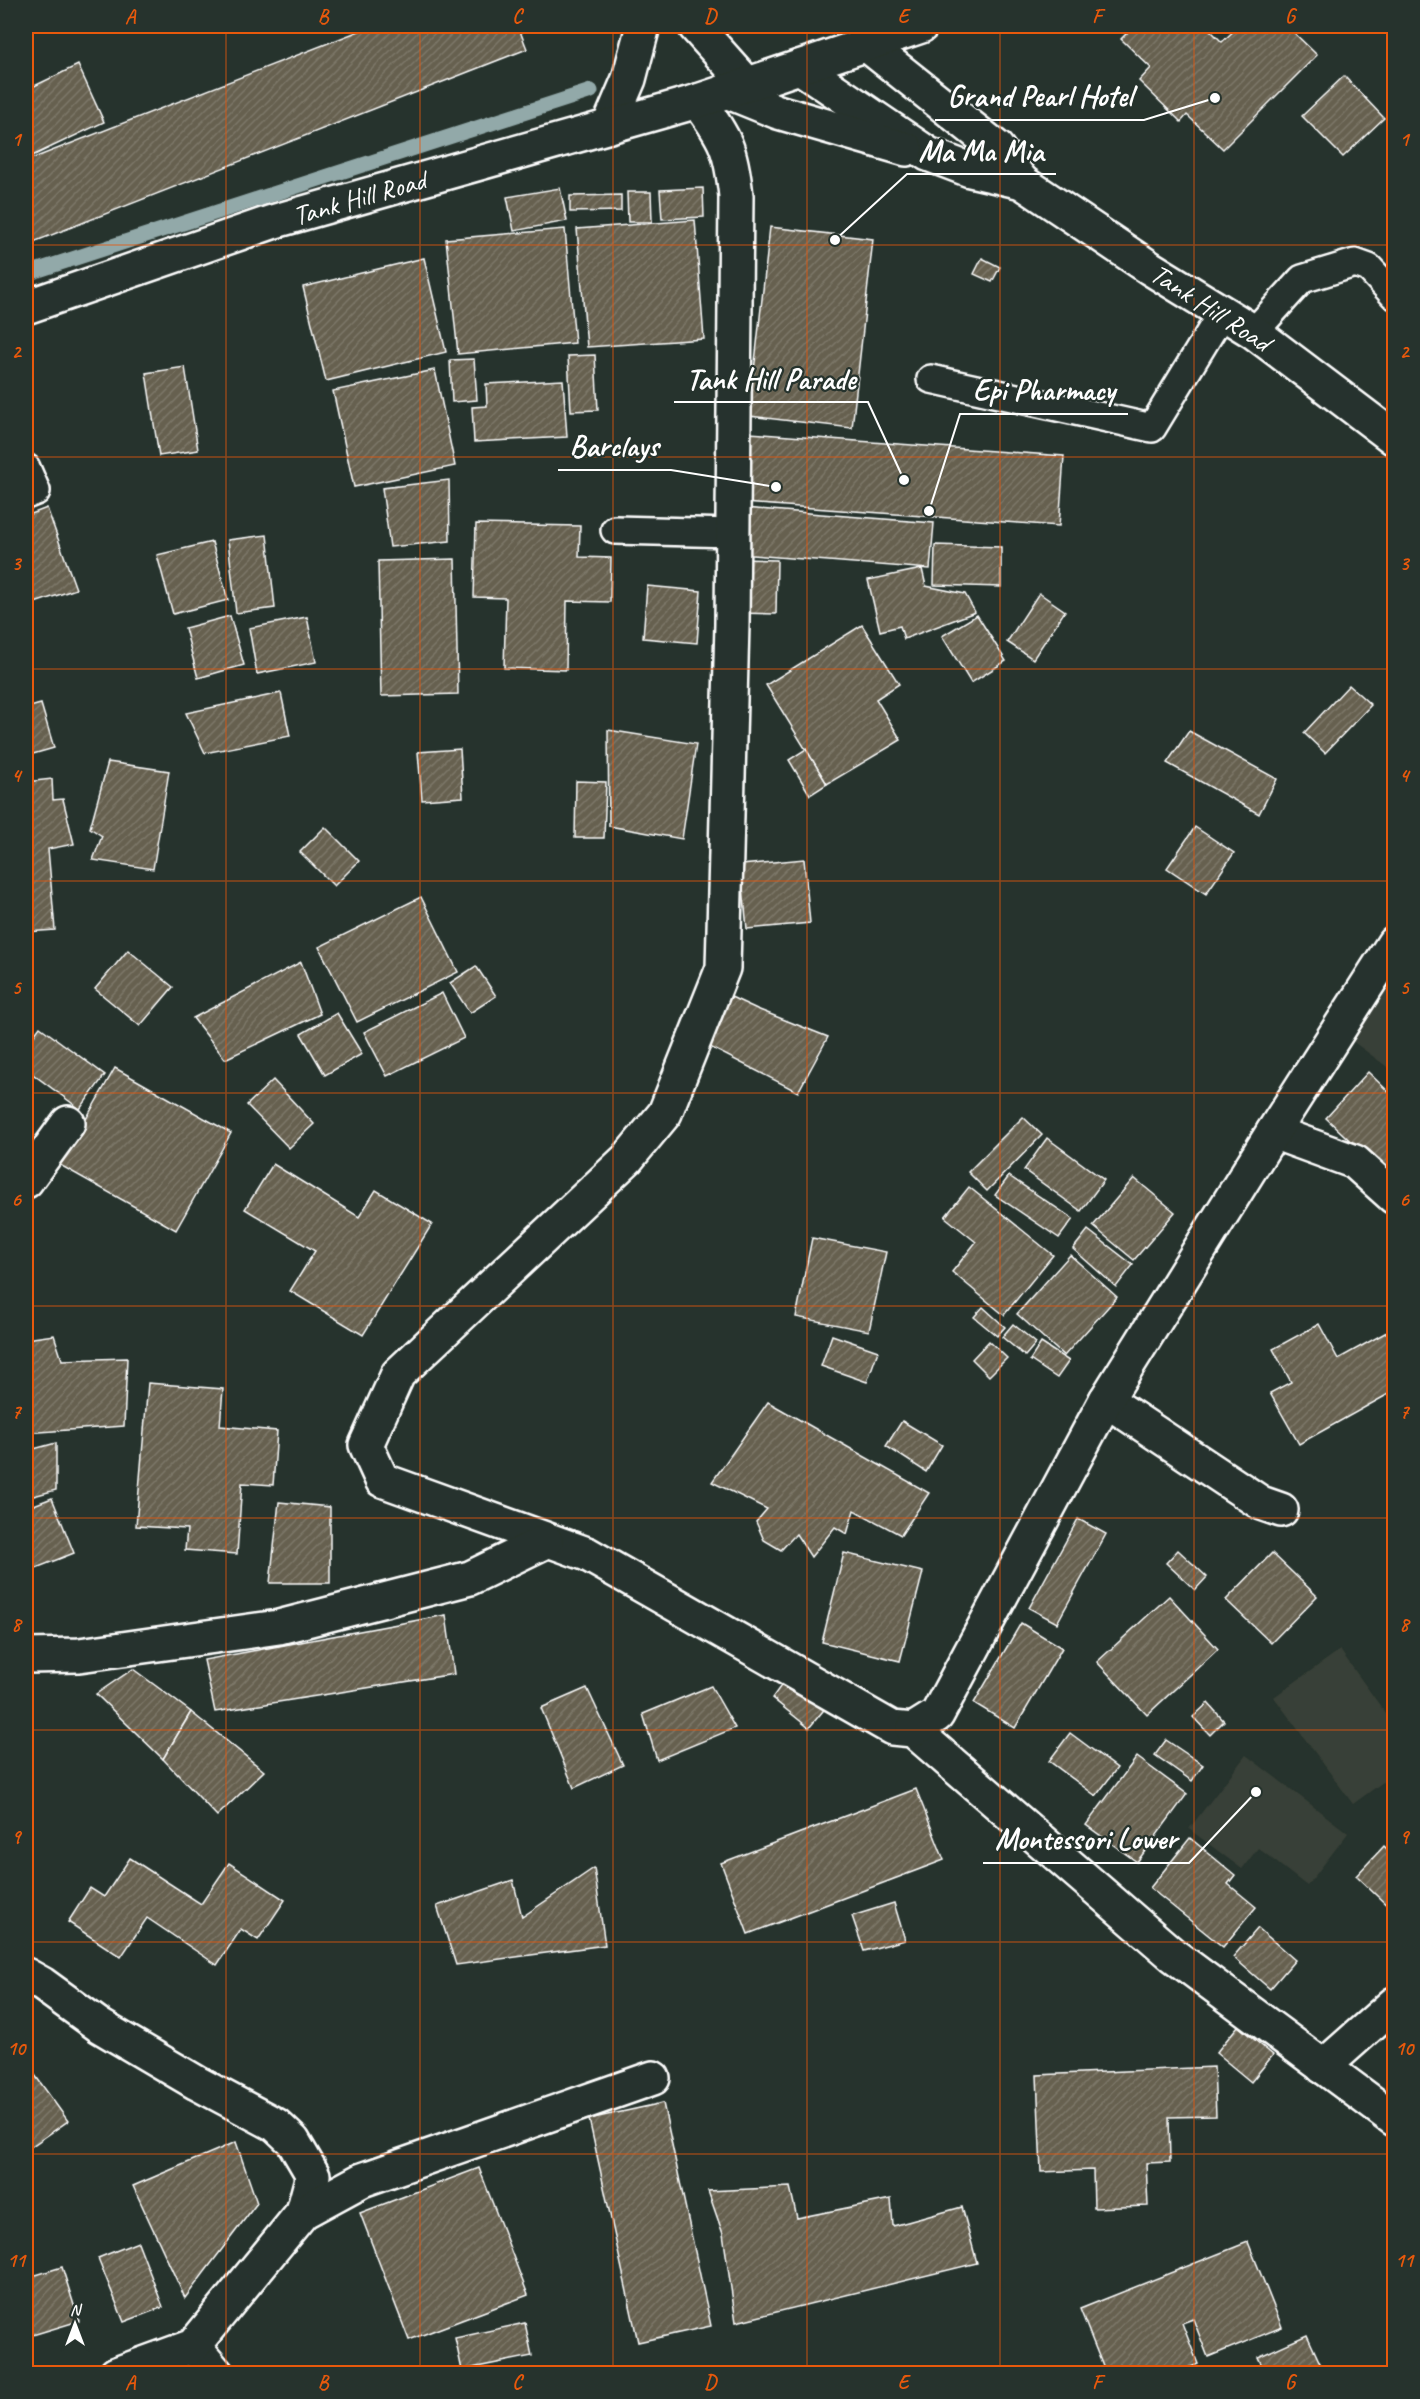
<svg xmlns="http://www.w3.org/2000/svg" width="1420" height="2399" viewBox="0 0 1420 2399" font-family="Caveat,sans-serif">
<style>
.built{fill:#394037}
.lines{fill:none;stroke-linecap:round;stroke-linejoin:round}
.stream{stroke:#92a9a9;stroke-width:15}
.building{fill:url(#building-hatch);stroke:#fff;stroke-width:1.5}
.lane-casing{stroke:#fff;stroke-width:32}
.street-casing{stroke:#fff;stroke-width:38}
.secondary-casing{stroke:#fff;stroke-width:38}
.lane{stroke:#26332d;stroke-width:27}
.street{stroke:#26332d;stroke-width:33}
.secondary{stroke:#26332d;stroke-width:33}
.grid{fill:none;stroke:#e8590c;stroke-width:1.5;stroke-opacity:0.55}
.labels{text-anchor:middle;stroke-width:4.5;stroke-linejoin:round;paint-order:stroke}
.street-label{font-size:28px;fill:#fff;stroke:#26332d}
.leader{fill:none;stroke:#fff;stroke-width:2}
.callout-dot{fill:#fff;stroke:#26332d;stroke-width:2}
.callout-label{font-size:30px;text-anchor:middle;font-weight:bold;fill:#fff;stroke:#26332d;stroke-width:4.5;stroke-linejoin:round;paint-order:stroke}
.neatline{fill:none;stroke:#e8590c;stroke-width:2}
.grid-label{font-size:20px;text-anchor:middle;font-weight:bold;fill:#e8590c}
</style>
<defs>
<pattern id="building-hatch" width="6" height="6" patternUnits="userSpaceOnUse" patternTransform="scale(1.5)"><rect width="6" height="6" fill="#66604f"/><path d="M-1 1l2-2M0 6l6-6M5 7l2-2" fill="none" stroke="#7d7869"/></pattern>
</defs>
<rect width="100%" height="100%" fill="#26332d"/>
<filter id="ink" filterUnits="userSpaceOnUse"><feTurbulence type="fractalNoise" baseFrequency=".0167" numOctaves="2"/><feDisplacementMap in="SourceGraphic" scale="12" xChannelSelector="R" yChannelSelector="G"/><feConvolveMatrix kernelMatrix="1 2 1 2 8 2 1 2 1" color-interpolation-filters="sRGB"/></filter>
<g filter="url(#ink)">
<!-- built -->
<g class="built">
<polygon points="1394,970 1394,1072 1351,1040"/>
<polygon points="1340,1650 1394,1725 1394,1774 1353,1804 1274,1697"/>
<polygon points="1246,1755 1348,1833 1307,1886 1258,1848 1242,1869 1189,1829"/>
</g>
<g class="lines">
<!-- stream -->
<polyline class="stream" points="26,274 591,91"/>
</g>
<!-- building -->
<g class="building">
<polygon points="372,26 518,26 527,49 26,245 26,161"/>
<polygon points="1134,26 1206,26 1222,42 1239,26 1287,26 1317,55 1223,149 1187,115 1181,122 1139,81 1151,68 1121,39"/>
<polygon points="78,65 104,122 26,159 26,90"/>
<polygon points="1344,76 1384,118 1343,157 1302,116"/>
<polygon points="560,188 567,221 514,231 507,197"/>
<polygon points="703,188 704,217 662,219 660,190"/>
<polygon points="627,192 651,192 652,222 628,222"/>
<polygon points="621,195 621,211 570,212 570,196"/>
<polygon points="695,220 704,339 587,347 577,229"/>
<polygon points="770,227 873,239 852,428 749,416"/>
<polygon points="565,229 575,343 458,354 446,239"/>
<polygon points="424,258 446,352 326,381 303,287"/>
<polygon points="982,258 1000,267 992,282 974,274"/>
<polygon points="595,355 598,410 571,411 568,356"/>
<polygon points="474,359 477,400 452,402 450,360"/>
<polygon points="185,367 198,450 159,456 146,373"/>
<polygon points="435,370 455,466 354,487 333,391"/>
<polygon points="563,380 567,437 474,442 472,407 487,406 486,384"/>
<polygon points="749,433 1064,456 1059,526 744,503"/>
<polygon points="449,480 450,541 390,547 382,488"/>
<polygon points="47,508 76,589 26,606 26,516"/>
<polygon points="744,508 934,523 930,569 740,554"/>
<polygon points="476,524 580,526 579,557 611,558 610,602 567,601 566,670 504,668 506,598 474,597"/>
<polygon points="267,535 275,608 236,613 228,540"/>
<polygon points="212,542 228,600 173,614 157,555"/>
<polygon points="935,545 1001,547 1001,587 934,585"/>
<polygon points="455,559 458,694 381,696 378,561"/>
<polygon points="739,559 777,560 776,614 737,613"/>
<polygon points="922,569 926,586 965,594 975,612 904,639 900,626 880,631 868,580"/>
<polygon points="647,586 701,591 697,643 643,638"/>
<polygon points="1039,593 1065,611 1033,659 1007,642"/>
<polygon points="977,615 1006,661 971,683 942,636"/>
<polygon points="230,616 244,665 198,678 185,628"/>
<polygon points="307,617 316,662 257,674 249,628"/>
<polygon points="862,625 899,684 876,699 901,740 827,784 766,685"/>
<polygon points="1349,685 1371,705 1325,753 1304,733"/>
<polygon points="281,693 290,736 205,753 186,713"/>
<polygon points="41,704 54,748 26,756 26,708"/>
<polygon points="608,730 696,744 682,839 609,826"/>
<polygon points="1189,731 1277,779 1259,814 1167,763"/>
<polygon points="460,749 463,797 422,800 418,752"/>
<polygon points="806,749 827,784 810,795 789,760"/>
<polygon points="108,762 169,771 153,869 93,860 102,836 90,828"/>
<polygon points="52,779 53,800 63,799 74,844 48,849 55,930 26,932 26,782"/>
<polygon points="576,781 606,782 604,838 575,838"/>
<polygon points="325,827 359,861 334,886 300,852"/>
<polygon points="1195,827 1234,853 1206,894 1167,868"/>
<polygon points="804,859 810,923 747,929 741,865"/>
<polygon points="421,897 458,972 357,1022 319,947"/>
<polygon points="128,950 173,987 140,1026 95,989"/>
<polygon points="301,962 320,1014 225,1059 193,1018"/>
<polygon points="476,966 496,996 470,1013 450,983"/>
<polygon points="442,993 464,1038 387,1076 364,1032"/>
<polygon points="729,996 757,1009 828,1037 798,1092 706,1045"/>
<polygon points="337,1013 362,1054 325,1075 301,1034"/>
<polygon points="40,1027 105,1075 80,1109 26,1069 26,1046"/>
<polygon points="115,1068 231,1133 176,1230 60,1165"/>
<polygon points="1368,1072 1394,1097 1394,1182 1326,1118"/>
<polygon points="273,1080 314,1124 289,1148 247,1105"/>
<polygon points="1023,1117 1042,1135 987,1191 968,1172"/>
<polygon points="1047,1138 1104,1180 1081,1211 1024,1170"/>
<polygon points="273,1164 359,1217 376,1190 432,1224 363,1335 290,1291 315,1251 245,1209"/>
<polygon points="1009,1176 1073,1219 1059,1238 995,1195"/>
<polygon points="1134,1178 1175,1212 1134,1260 1093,1226"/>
<polygon points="969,1187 1053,1255 1004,1315 952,1272 976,1242 945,1217"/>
<polygon points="1088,1230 1133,1265 1116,1287 1073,1249"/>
<polygon points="812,1238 886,1252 869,1331 796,1317"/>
<polygon points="1070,1255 1117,1297 1064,1356 1017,1314"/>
<polygon points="983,1307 1005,1327 997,1336 974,1317"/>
<polygon points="1013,1324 1036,1343 1025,1356 1002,1337"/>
<polygon points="1319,1324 1338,1359 1394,1328 1394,1391 1299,1444 1270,1393 1291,1382 1273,1349"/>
<polygon points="54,1335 62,1360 127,1358 124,1426 26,1433 26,1339"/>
<polygon points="832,1335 878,1351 867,1382 821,1366"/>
<polygon points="989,1341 1007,1358 989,1376 972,1359"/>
<polygon points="1041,1343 1069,1361 1057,1378 1030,1360"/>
<polygon points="148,1383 223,1389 220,1426 277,1431 273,1485 242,1483 237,1554 185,1550 187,1529 136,1526"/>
<polygon points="768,1402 929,1493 901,1535 854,1510 847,1534 835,1527 811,1557 796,1534 781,1550 764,1540 756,1522 767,1509 712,1482"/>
<polygon points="902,1421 942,1445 926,1472 886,1446"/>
<polygon points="56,1443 56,1490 26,1498 26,1451"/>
<polygon points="52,1498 74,1553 26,1572 26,1508"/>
<polygon points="279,1502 330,1507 330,1583 270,1583"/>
<polygon points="1078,1519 1106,1534 1057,1623 1029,1608"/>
<polygon points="1178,1550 1207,1577 1195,1590 1166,1563"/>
<polygon points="844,1553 923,1572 900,1661 822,1642"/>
<polygon points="1272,1553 1317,1596 1271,1643 1226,1600"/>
<polygon points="1169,1596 1218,1649 1147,1715 1097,1662"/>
<polygon points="446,1615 454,1674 215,1712 204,1660"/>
<polygon points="1021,1623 1062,1648 1015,1728 974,1703"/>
<polygon points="133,1669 191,1712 163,1759 96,1694"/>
<polygon points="788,1676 827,1706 809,1728 772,1698"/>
<polygon points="711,1686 735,1728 657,1760 643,1714"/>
<polygon points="587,1688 623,1765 574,1788 541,1708"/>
<polygon points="1208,1703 1224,1721 1210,1735 1193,1717"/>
<polygon points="191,1712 264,1771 217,1816 163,1759"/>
<polygon points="1070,1733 1117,1768 1096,1796 1049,1761"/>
<polygon points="1166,1740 1203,1765 1192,1781 1155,1755"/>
<polygon points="1137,1757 1187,1794 1137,1862 1086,1825"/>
<polygon points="916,1789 944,1860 748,1934 721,1863"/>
<polygon points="1190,1838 1235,1875 1228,1884 1256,1907 1223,1947 1150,1888"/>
<polygon points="1384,1846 1394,1856 1394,1912 1356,1876"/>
<polygon points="130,1858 201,1904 229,1863 285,1900 258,1940 241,1929 217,1965 147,1918 121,1957 68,1922 90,1888 104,1897"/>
<polygon points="594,1868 605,1945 456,1965 437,1906 513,1880 522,1917"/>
<polygon points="894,1903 905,1940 864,1951 852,1916"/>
<polygon points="1258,1928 1295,1960 1270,1989 1233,1957"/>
<polygon points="1238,2026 1273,2055 1251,2082 1216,2053"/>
<polygon points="27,2064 68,2121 26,2150 26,2065"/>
<polygon points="1214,2067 1216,2116 1169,2117 1170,2162 1146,2163 1148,2206 1094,2208 1093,2170 1041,2172 1037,2075"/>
<polygon points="663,2103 711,2326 638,2342 589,2119"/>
<polygon points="236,2142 257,2203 185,2298 133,2186"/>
<polygon points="479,2168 528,2295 409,2340 360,2213"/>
<polygon points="790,2187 797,2218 891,2199 893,2226 962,2207 977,2263 736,2322 723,2234 708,2191"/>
<polygon points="138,2242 163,2307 124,2322 98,2258"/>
<polygon points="1248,2242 1282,2327 1208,2357 1193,2319 1182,2323 1198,2364 1174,2374 1106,2374 1080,2309"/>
<polygon points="62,2267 79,2321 26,2337 26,2278"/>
<polygon points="525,2323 532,2356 462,2370 455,2338"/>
<polygon points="1307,2335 1325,2374 1266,2374 1258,2357"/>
</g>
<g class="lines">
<!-- lane casing -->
<g class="lane-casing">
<g id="lane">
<polyline points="1254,332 1302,279 1355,263 1369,268 1394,295"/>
<polyline points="931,379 1152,428 1222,313"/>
<polyline points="26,468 36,491 26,495"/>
<polyline points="615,530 733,533"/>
</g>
</g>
<!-- street casing -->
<g class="street-casing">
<g id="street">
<polyline points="695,26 747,84"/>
<path d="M698 101C726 139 731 149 736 196L732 624 723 968 665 1113 627 1159 398 1374 366 1445 382 1480 587 1554 892 1728 913 1730 1173 1955 1394 2119"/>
<polyline points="1273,1132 1355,1162 1394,1197"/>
<polyline points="26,1181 68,1123"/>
<polyline points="1106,1400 1261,1503 1281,1510"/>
<polyline points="27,1656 79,1655 279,1627 470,1578 546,1541"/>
<polyline points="913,1730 937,1715 1106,1400 1273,1132 1394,943"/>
<polyline points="26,1975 42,1984 100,2026 197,2083 276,2125 293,2141 313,2175 303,2212"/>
<polyline points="1323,2067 1394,2004"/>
<polyline points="193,2346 217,2374"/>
<polyline points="116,2374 193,2346 303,2212 362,2180 653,2078"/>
</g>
</g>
<!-- secondary casing -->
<g class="secondary-casing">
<g id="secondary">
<polyline points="866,44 997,148 1022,182"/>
<polyline points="800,67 928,154 970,170 1022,182 1150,268 1254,332 1394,438"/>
<polyline points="726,91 778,112 906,149"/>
<polyline points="609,126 629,79 643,26"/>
<polyline points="26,307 272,222 698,101 921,26"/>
</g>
</g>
<!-- lane -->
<use href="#lane" class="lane"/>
<!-- street -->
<use href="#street" class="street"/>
<!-- secondary -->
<use href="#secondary" class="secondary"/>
</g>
</g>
<!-- grid -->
<path class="grid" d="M226 26V2374M420 26V2374M613 26V2374M807 26V2374M1000 26V2374M1194 26V2374M26 245H1394M26 457H1394M26 669H1394M26 881H1394M26 1093H1394M26 1306H1394M26 1518H1394M26 1730H1394M26 1942H1394M26 2154H1394"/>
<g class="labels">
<!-- street labels -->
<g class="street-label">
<text transform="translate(359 197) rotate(-16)" y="10">Tank Hill Road</text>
<text transform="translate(1211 307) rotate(33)" y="10">Tank Hill Road</text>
</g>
</g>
<!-- callouts -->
<path class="leader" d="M1215 98L1144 120H935M835 240L907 174H1056M904 480L868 402H674M929 511L960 414H1128M776 487L671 470H558M1256 1792L1189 1863H983"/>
<g class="callout-dot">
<circle cx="1215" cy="98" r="6"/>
<circle cx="835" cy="240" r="6"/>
<circle cx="904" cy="480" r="6"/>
<circle cx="929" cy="511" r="6"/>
<circle cx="776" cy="487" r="6"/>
<circle cx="1256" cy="1792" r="6"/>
</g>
<g class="callout-label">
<text x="1040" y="106">Grand Pearl Hotel</text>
<text x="981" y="161">Ma Ma Mia</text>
<text x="771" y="389">Tank Hill Parade</text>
<text x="1044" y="400">Epi Pharmacy</text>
<text x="614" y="456">Barclays</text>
<text x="1086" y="1849">Montessori Lower</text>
</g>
<!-- margin -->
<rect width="1420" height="2399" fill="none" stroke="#26332d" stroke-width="66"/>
<!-- north arrow -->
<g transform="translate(75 2324)" stroke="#26332d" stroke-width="4.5" paint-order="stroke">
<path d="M0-4.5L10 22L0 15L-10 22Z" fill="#ffffff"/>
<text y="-9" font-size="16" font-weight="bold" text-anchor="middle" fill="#ffffff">N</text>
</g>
<rect x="33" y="33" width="1354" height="2333" class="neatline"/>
<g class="grid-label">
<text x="130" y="23">A</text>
<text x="323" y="23">B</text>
<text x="517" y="23">C</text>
<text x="710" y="23">D</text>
<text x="903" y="23">E</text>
<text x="1097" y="23">F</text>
<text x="1290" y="23">G</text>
<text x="16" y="146">1</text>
<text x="1404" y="146">1</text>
<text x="16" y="358">2</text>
<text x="1404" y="358">2</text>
<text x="16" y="570">3</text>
<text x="1404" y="570">3</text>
<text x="16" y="782">4</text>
<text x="1404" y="782">4</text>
<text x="16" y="994">5</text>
<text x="1404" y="994">5</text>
<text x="16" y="1206">6</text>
<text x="1404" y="1206">6</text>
<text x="16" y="1418">7</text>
<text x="1404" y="1418">7</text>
<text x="16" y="1631">8</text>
<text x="1404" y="1631">8</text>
<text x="16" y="1843">9</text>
<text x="1404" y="1843">9</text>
<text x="16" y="2055">10</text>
<text x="1404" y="2055">10</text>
<text x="16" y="2267">11</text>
<text x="1404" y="2267">11</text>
<text x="130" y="2389">A</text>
<text x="323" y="2389">B</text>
<text x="517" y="2389">C</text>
<text x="710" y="2389">D</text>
<text x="903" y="2389">E</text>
<text x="1097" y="2389">F</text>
<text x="1290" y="2389">G</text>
</g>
</svg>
